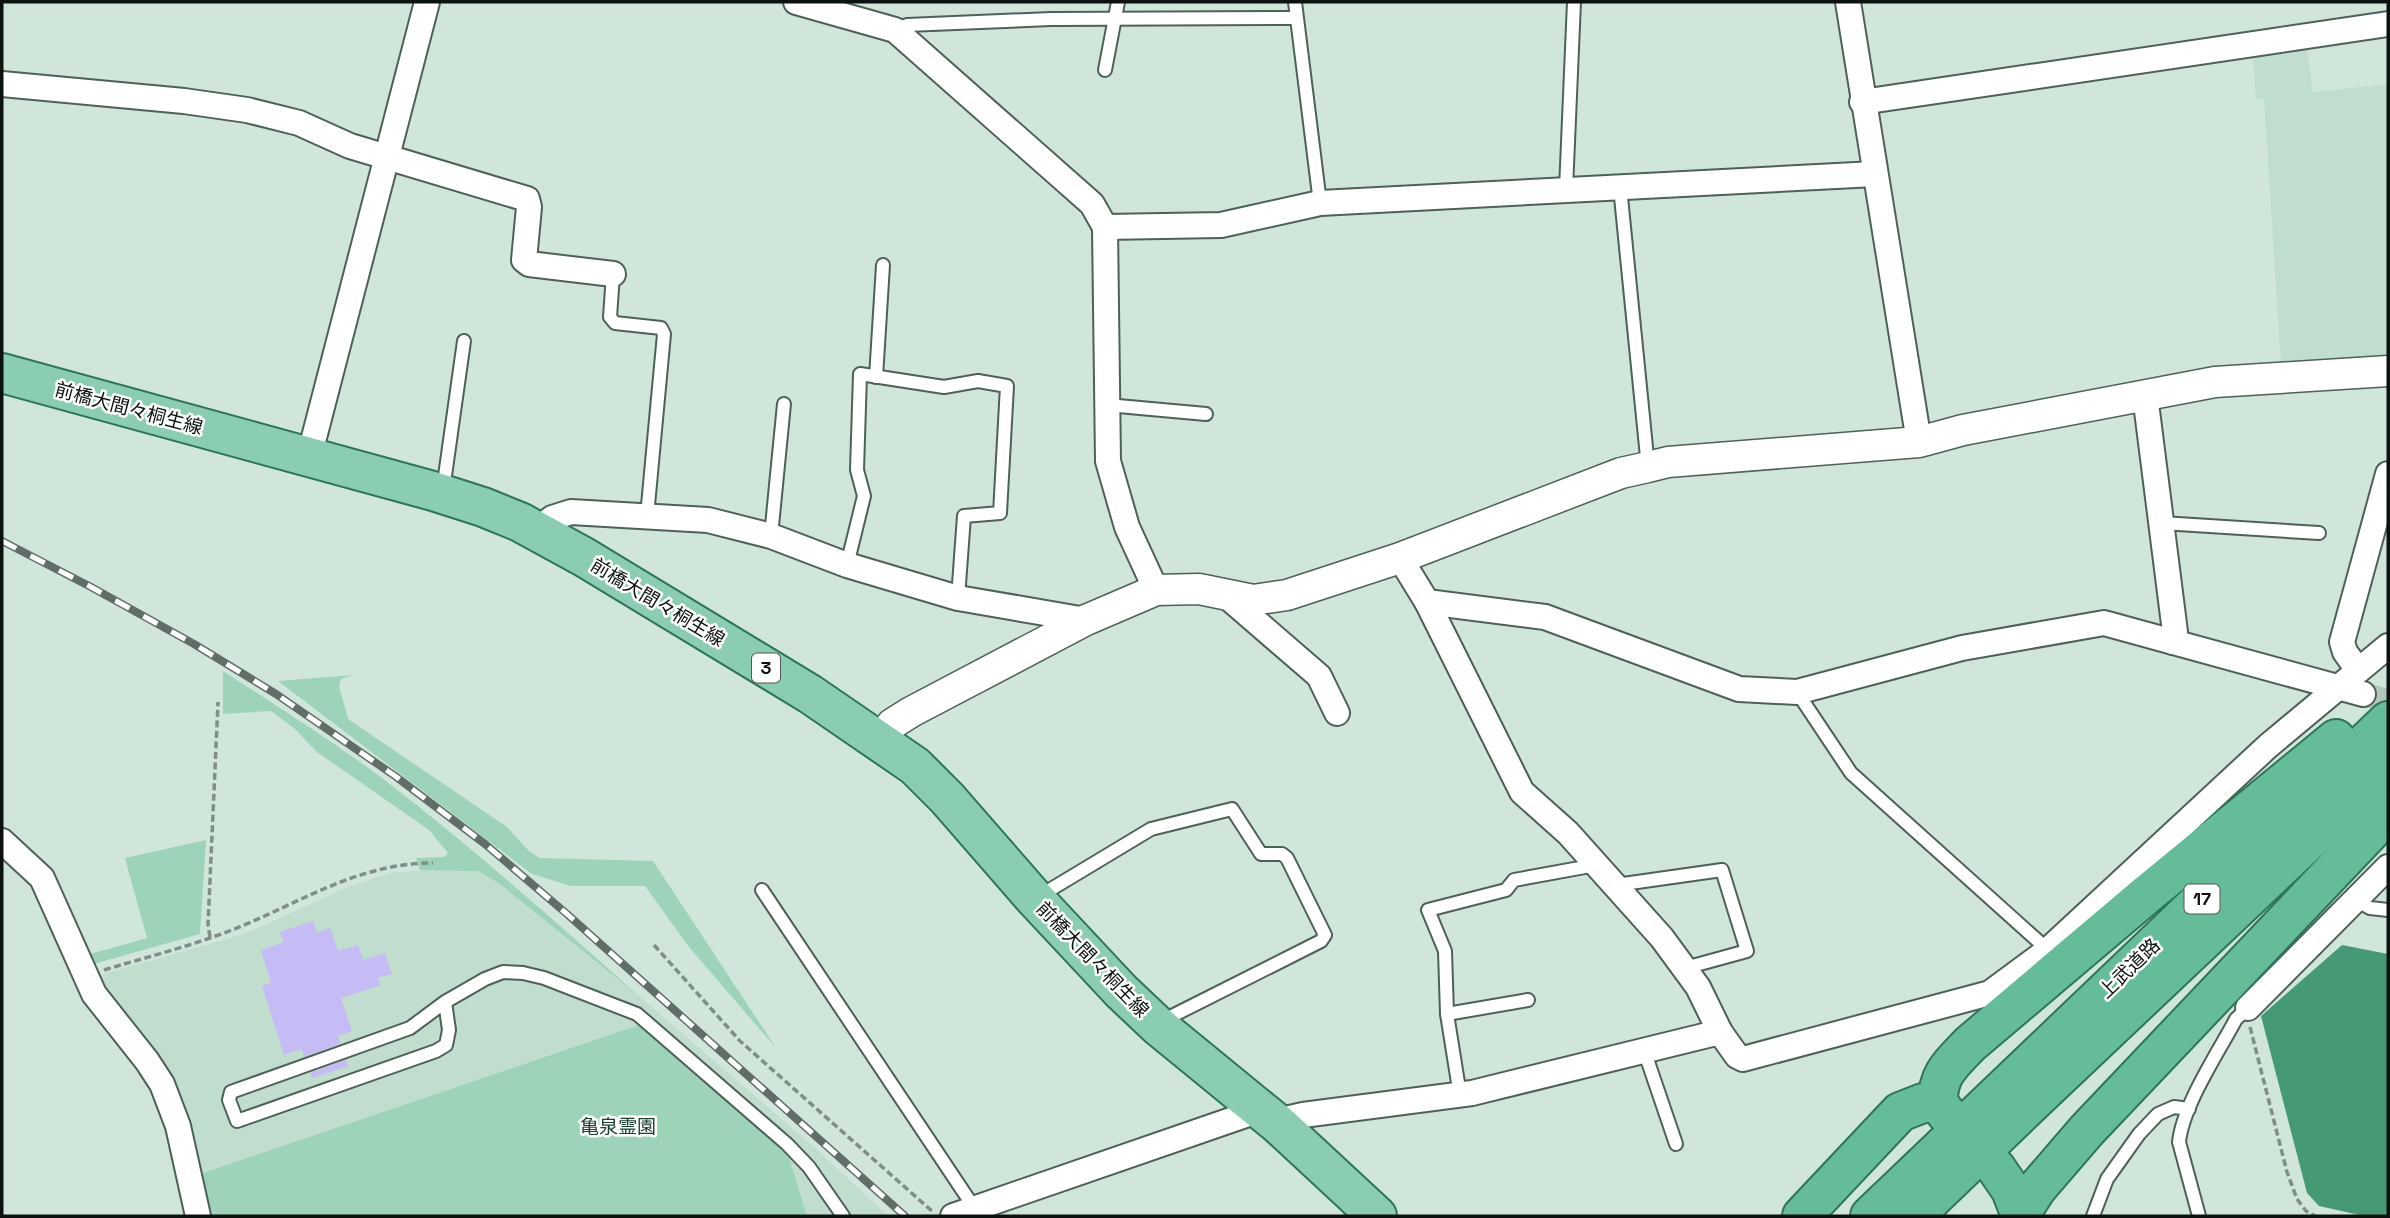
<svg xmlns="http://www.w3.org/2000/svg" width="2390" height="1218" viewBox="0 0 2390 1218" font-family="'Space Grotesk','Noto Sans JP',sans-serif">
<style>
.built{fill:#c1ddce}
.green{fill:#9dd4b9}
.water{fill:#459a75}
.building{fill:#c5bbf5}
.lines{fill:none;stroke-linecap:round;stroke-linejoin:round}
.minor-tunnel{stroke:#b3c6bc;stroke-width:24;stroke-dasharray:24 12;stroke-linecap:butt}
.service-casing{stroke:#4e6057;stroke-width:16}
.minor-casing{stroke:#4e6057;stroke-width:28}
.tertiary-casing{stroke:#4e6057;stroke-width:33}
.primary-casing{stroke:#2c7558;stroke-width:42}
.trunk-casing{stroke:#2c7558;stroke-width:42}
.path{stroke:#7f8e86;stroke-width:3.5;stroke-dasharray:7 3.5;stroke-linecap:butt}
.service{stroke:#fff;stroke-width:12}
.minor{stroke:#fff;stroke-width:24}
.tertiary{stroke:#fff;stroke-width:30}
.primary{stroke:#8bcdb2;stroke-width:38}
.trunk{stroke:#64bc98;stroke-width:38}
.rail-casing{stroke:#616e67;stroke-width:8}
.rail{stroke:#fff;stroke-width:5;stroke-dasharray:16;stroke-linecap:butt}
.labels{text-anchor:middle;stroke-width:5;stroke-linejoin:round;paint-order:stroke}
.shield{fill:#fff;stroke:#545957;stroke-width:2}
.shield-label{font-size:18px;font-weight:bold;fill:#0b120f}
.street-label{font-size:19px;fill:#0b120f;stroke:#fff}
.park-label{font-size:19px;fill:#173d2c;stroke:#fff}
</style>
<rect width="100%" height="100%" fill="#d1e6db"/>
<!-- built -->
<g class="built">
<polygon points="2306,40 2313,92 2388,84 2388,356 2281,365 2264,99 2256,99 2252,48"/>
<polygon points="447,868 479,871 500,883 639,996 813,1146 888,1216 807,1216 788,1154 639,1025 197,1175 106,993 100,975 244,934 346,888 390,873"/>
</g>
<!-- green -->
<g class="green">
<path d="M223 671C277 706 331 740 382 778 472 847 555 921 639 996L500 884 478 871 420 870 416 858 444 857 448 853 429 830 317 752 295 729 271 711 223 714Z"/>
<polygon points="354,675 341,679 339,686 348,719 507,827 529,851 540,858 653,861 776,1048 689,947 645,886 571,886 532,874 278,681"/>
<polygon points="206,840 200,934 90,965 87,955 147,938 125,858"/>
<polygon points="639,1025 788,1154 807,1216 205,1216 197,1175"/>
</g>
<!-- water -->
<polygon class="water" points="2342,945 2388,954 2388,1216 2364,1216 2319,1206 2307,1193 2261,1016"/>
<!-- building -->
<g class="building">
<polygon points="313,921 317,933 330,928 338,951 358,945 363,960 385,953 392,974 378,978 380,985 341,998 352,1031 338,1036 340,1044 304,1057 302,1049 284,1055 262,986 271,983 261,950 284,942 280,932"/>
<polygon points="346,1060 348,1066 312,1078 310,1073"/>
</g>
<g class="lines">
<!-- minor-tunnel -->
<polyline class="minor-tunnel" points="2363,694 2388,701"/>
<!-- service casing -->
<g class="service-casing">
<g id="service">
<polyline points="1295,2 1320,203"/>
<polyline points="895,30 907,25 1051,19 1296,18"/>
<polyline points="1105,70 1118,2"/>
<polyline points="1620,187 1648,467"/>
<polyline points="1566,189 1574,2"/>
<polyline points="613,274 610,317 615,323 661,328 664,334 647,516"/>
<polyline points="876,377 883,265"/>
<polyline points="1107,405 1206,414"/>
<polyline points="443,490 464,341"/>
<polyline points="2162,523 2319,533"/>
<polyline points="771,536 784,404"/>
<polyline points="847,565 864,496 857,470 860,374 944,387 978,381 1007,386 1000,513 964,516 958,598"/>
<polyline points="1797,692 1851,773 2048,950"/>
<polyline points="1616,885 1722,870 1747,951 1685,968"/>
<polyline points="762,890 969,1200 972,1210"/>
<polyline points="1038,897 1151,829 1232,809 1261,854 1282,854 1287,858 1325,935 1321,941 1172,1016 1161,1024"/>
<polyline points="2356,900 2370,908 2388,910"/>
<polyline points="445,1002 449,1030 446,1045 436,1051 237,1121 229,1100 231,1092 410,1028 445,1002 485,979 503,972 523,973 544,978 637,1014 787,1144 809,1167 843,1216"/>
<polyline points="1447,1014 1528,1000"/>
<polyline points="1644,1050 1676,1144"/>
<polyline points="1460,1095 1447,1014 1445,951 1428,910 1506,890 1514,880 1596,865"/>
<polyline points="2093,1216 2107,1179 2139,1134 2158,1114 2174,1107 2189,1109"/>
<path d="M2199 1216 2179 1142C2183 1105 2218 1053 2236 1019L2248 1008"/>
</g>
</g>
<!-- minor casing -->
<g class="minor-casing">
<g id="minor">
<polyline points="796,2 895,30 1092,204 1105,227 1108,461 1127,527 1156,590"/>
<polyline points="1848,2 1919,442"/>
<polyline points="2,84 184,101 247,110 299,123 350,146 527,199 529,207 524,260 529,264 613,274"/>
<polyline points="1862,102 2388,24"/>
<polyline points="1105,227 1221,225 1320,203 1875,174"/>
<polyline points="2145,395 2175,632 2173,642"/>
<polyline points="309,457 427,2"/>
<polyline points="536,531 552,518 571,512 708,520 771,536 847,565 958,598 1086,620"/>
<polyline points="1400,558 1427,602 1522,792 1568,833 1662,938 1698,987 1720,1032 1737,1056 1743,1059 1990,993 2048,950 2268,746 2388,646"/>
<polyline points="1224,594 1319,676 1337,713"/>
<polyline points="1427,602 1545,617 1739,689 1797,692 1962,648 2104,623 2363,694"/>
<polyline points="2358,670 2345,652 2342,642 2388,474"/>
<polyline points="2,841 42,878 94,994 147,1061 162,1084 178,1126 198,1216"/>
<polyline points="2248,1008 2388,867"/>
<polyline points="1279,1125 1290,1118 1303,1115 1472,1093 1720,1032"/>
<polyline points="953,1216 1260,1110"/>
</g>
</g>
<!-- tertiary casing -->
<g class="tertiary-casing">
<polyline id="tertiary" points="880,741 892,724 911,712 1086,620 1156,590 1199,589 1253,600 1287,595 1400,558 1621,473 1648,467 1668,462 1919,442 1963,430 2215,382 2388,371"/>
</g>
<!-- primary casing -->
<g class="primary-casing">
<polyline id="primary" points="2,373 433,491 483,507 520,522 584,557 810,694 915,766 947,798 1035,899 1121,991 1158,1026 1279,1125 1377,1216"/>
</g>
<!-- trunk casing -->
<g class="trunk-casing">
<g id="trunk">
<path d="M1949 1117 1938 1103C1937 1074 1952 1063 1970 1044L2146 895 2336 739"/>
<polyline points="1996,1168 2011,1190 2021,1216"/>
<polyline points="2021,1213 2037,1188 2087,1130 2388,813"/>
<polyline points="1802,1216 1900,1112 1923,1103 1938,1103"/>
<polyline points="1870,1216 2388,721"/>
<polyline points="1914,1216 2039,1096 2388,766"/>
</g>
</g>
<!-- path -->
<g class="path">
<polyline points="210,937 208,925 218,702"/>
<polyline points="654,945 740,1041 933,1212"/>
<path d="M104 970C147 957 191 946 232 930 300 903 358 863 433 863"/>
<polyline points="2250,1027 2287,1172 2297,1199 2306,1211 2315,1216"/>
</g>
<!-- service -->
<use href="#service" class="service"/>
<!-- minor -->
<use href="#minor" class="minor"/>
<!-- tertiary -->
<use href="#tertiary" class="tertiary"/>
<!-- primary -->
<use href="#primary" class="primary"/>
<!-- trunk -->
<use href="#trunk" class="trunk"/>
<!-- rail casing -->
<g class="rail-casing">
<polyline id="rail" points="2,541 91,587 194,644 276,694 395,776 485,844 567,914 905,1216"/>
</g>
<!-- rail -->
<use href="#rail" class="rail"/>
</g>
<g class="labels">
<!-- shield labels -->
<g class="shield">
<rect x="752" y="653.5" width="28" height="29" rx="5"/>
<rect x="2184.5" y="884.5" width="35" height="29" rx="5"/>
</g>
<g class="shield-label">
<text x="766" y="674">3</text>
<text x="2202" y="905">17</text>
</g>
<!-- street labels -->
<g class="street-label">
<text transform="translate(129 408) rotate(15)" y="7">前橋大間々桐生線</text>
<text transform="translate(658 602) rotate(31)" y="7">前橋大間々桐生線</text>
<text transform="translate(1093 959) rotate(46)" y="7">前橋大間々桐生線</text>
<text transform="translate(2129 968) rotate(-44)" y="7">上武道路</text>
</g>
<!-- park labels -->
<g class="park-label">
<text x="618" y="1133">亀泉霊園</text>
</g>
</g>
<!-- border -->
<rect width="2390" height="1218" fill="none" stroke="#0b120f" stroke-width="7"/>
</svg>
